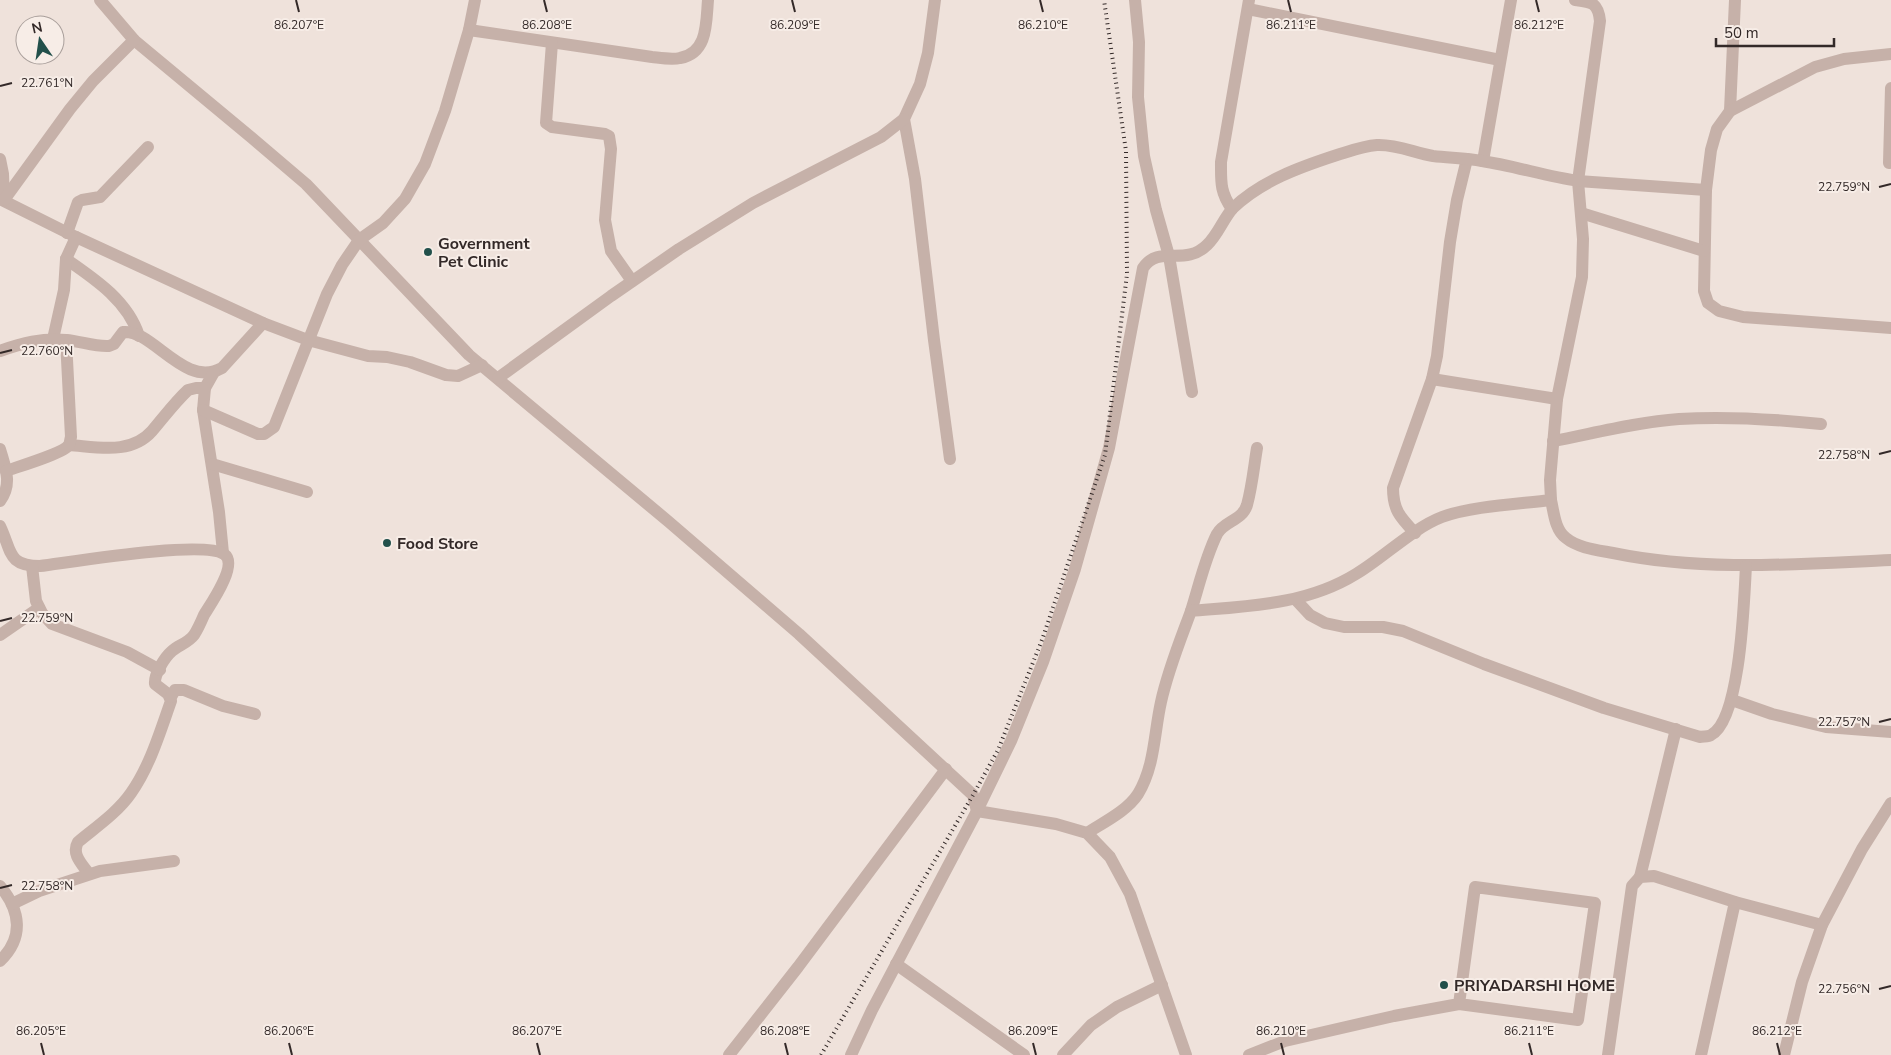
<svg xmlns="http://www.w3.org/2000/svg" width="1891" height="1055" viewBox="0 0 1891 1055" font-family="'Nunito Sans',sans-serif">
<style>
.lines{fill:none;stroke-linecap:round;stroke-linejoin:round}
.minor{stroke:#c6b1a9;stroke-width:12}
.rail{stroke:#332928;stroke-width:4;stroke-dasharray:1 4;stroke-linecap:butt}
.ticks{fill:none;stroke:#332928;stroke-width:2}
.poi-dot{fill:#22504b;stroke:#f7ede7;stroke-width:2}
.labels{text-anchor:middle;stroke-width:4;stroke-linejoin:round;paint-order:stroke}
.poi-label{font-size:16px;font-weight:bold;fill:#332928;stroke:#f7ede7;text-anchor:start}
.ticks-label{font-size:12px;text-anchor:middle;fill:#332928;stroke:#f7ede7;stroke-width:4;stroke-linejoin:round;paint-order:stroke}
</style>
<rect width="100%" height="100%" fill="#efe2db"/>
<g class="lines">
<!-- minor -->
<g class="minor">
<polyline points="100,0 134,40 252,138 306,184 469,355 669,522 799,634 973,795 977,811 1056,824 1087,833 1110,857 1130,894 1186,1055"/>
<polyline points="935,0 928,53 920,84 904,119 915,179 934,340 950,459"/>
<polyline points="1135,0 1139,42 1138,97 1144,156 1156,210 1169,256 1192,392"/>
<polyline points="1248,9 1500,60"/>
<path d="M469 30 652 57C661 58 672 60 680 58 708 53 706 23 708 0"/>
<polyline points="552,43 546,123 552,127 605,134 609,136 611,149 605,220 611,251 632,281"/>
<polyline points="1730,111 1735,0"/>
<polyline points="0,159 3,174 4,200"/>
<polyline points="1483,161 1511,0"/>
<polyline points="1889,163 1891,88"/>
<polyline points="1706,190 1704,291 1708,303 1719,311 1743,317 1891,328"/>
<polyline points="0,199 76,237 263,323 308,340 368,356 387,357 410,362 446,375 458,376 482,365"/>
<polyline points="4,200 70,109 93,81 134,40"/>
<path d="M1232 209C1220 192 1221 182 1221 162L1249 0"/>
<polyline points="1581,213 1704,251"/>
<polyline points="67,233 78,202 82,200 100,197 148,147"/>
<path d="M66 259C95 279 128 301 139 336"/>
<polyline points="53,339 64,290 66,259 76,237"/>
<path d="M0 351C22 343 42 338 66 340 80 341 95 347 109 346L114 344 123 332C153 329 184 389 222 368L263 323"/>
<polyline points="214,372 205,388 203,410 219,512 223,553"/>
<polyline points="498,378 611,296 679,249 753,203 881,137 904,119"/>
<polyline points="1432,379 1557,399"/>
<polyline points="203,410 258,434 264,434 274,427 327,294 342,265 359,240 383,223 405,199 425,164 445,111 469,30 475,0"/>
<path d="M1553 441C1595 433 1637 422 1679 419 1727 416 1773 419 1821 424"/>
<path d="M69 445C98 447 131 455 152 431 164 417 175 402 188 390L196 388H205"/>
<path d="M0 449C5 467 13 484 0 501"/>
<polyline points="212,464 307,492"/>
<path d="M6 471C17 467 64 453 69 445 70 443 70 440 71 437L66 340"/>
<path d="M1551 500C1554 513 1555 530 1566 538 1578 548 1597 550 1613 553 1705 572 1798 564 1891 560"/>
<path d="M0 526C12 551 7 566 40 566 72 562 202 540 224 554 239 564 210 605 204 615 201 622 198 629 194 635 188 643 179 645 172 651 165 657 154 674 155 684L168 694 171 701C160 732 150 766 131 793 118 812 96 827 78 842 71 854 82 864 89 874"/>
<path d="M1415 533C1400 517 1393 510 1393 488L1432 379 1437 356 1450 242 1457 200 1467 159"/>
<polyline points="32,566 36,601 42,613 52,624 127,652 160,670"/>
<path d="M1296 600 1310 615 1325 623 1344 627H1383L1403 631 1484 664 1604 708 1700 737C1703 736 1708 737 1711 735 1741 720 1744 598 1746 566"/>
<path d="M1191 611C1199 586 1205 558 1217 534 1224 521 1242 521 1247 505 1252 487 1254 466 1257 448"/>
<polyline points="0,635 39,608"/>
<polyline points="171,697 175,690 184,690 223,706 255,714"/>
<polyline points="1732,700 1772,714 1826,727 1891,732"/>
<path d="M1087 833C1104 822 1127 811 1138 794 1155 766 1154 733 1161 702 1168 670 1180 641 1191 611 1248 606 1306 605 1356 574 1383 558 1413 528 1442 517 1471 506 1519 504 1551 500L1550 480 1557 399 1582 277 1583 239 1578 181 1706 190 1711 150 1717 129 1730 111 1815 67 1844 59 1891 54"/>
<polyline points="1640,877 1676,729"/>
<path d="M0 886C21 911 24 938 0 961"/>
<polyline points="12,904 39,891 100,871 174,861"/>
<polyline points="896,964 1024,1055"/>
<polyline points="729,1055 798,967 946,769"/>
<path d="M851 1055 872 1010 977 811 1011 741 1043 662 1075 569 1109 448 1143 268C1159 244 1185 267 1207 245 1218 235 1223 219 1233 208 1261 181 1300 167 1337 155 1350 151 1363 146 1377 145 1396 144 1415 153 1433 156 1449 158 1466 158 1482 161 1514 166 1546 176 1578 181L1600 21C1598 2 1591 2 1575 0"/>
<polyline points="1063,1055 1091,1025 1117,1007 1162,985"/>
<polyline points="1249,1055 1285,1041 1394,1016 1459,1004 1578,1020 1595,903 1475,887 1459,1004"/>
<polyline points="1608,1055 1632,886 1640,877 1654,876 1735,902 1822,925"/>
<polyline points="1701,1055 1735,902"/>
<polyline points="1784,1055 1802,982 1822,925 1862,849 1891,803"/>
</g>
<!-- rail -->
<polyline class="rail" points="821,1055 973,795 998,750 1042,640 1105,455 1127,274 1126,151 1104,0"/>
</g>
<!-- ticks -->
<path class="ticks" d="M296 0 299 12M544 0 547 12M792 0 795 12M1040 0 1043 12M1288 0 1291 12M1536 0 1539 12M0 86 12 83M1879 187 1891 184M0 353 12 350M1879 454 1891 451M0 621 12 618M1879 722 1891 719M0 888 12 885M1879 989 1891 986M41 1043 44 1055M289 1043 292 1055M537 1043 540 1055M785 1043 788 1055M1033 1043 1036 1055M1281 1043 1284 1055M1529 1043 1532 1055M1777 1043 1780 1055"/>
<!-- markers -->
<g class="poi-dot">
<circle cx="428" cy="252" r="5"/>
<circle cx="387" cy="543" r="5"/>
<circle cx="1444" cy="985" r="5"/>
</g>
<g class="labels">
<!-- poi labels -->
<g class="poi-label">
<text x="438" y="249">Government<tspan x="438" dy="18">Pet Clinic</tspan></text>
<text x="397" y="549">Food Store</text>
<text x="1454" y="991">PRIYADARSHI HOME</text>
</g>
</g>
<g class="ticks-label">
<text x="299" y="29">86.207°E</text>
<text x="547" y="29">86.208°E</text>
<text x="795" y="29">86.209°E</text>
<text x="1043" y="29">86.210°E</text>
<text x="1291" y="29">86.211°E</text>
<text x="1539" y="29">86.212°E</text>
<text x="47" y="87">22.761°N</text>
<text x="1844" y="191">22.759°N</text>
<text x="47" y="355">22.760°N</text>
<text x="1844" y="459">22.758°N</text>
<text x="47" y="622">22.759°N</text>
<text x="1844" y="726">22.757°N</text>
<text x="47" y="890">22.758°N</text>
<text x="1844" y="993">22.756°N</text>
<text x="41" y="1035">86.205°E</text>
<text x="289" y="1035">86.206°E</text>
<text x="537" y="1035">86.207°E</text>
<text x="785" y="1035">86.208°E</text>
<text x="1033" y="1035">86.209°E</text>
<text x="1281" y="1035">86.210°E</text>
<text x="1529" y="1035">86.211°E</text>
<text x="1777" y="1035">86.212°E</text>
</g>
<!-- north arrow -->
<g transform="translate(40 40) rotate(347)"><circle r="24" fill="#f7ede7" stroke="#a99f9b"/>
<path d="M0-4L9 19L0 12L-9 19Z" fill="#22504b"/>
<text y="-8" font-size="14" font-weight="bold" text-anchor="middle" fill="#332928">N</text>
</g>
<!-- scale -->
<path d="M1716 38v8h118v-8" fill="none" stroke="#332928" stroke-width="2.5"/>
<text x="1724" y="38" font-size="15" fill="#332928" stroke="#f7ede7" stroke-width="4" paint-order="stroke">50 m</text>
</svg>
